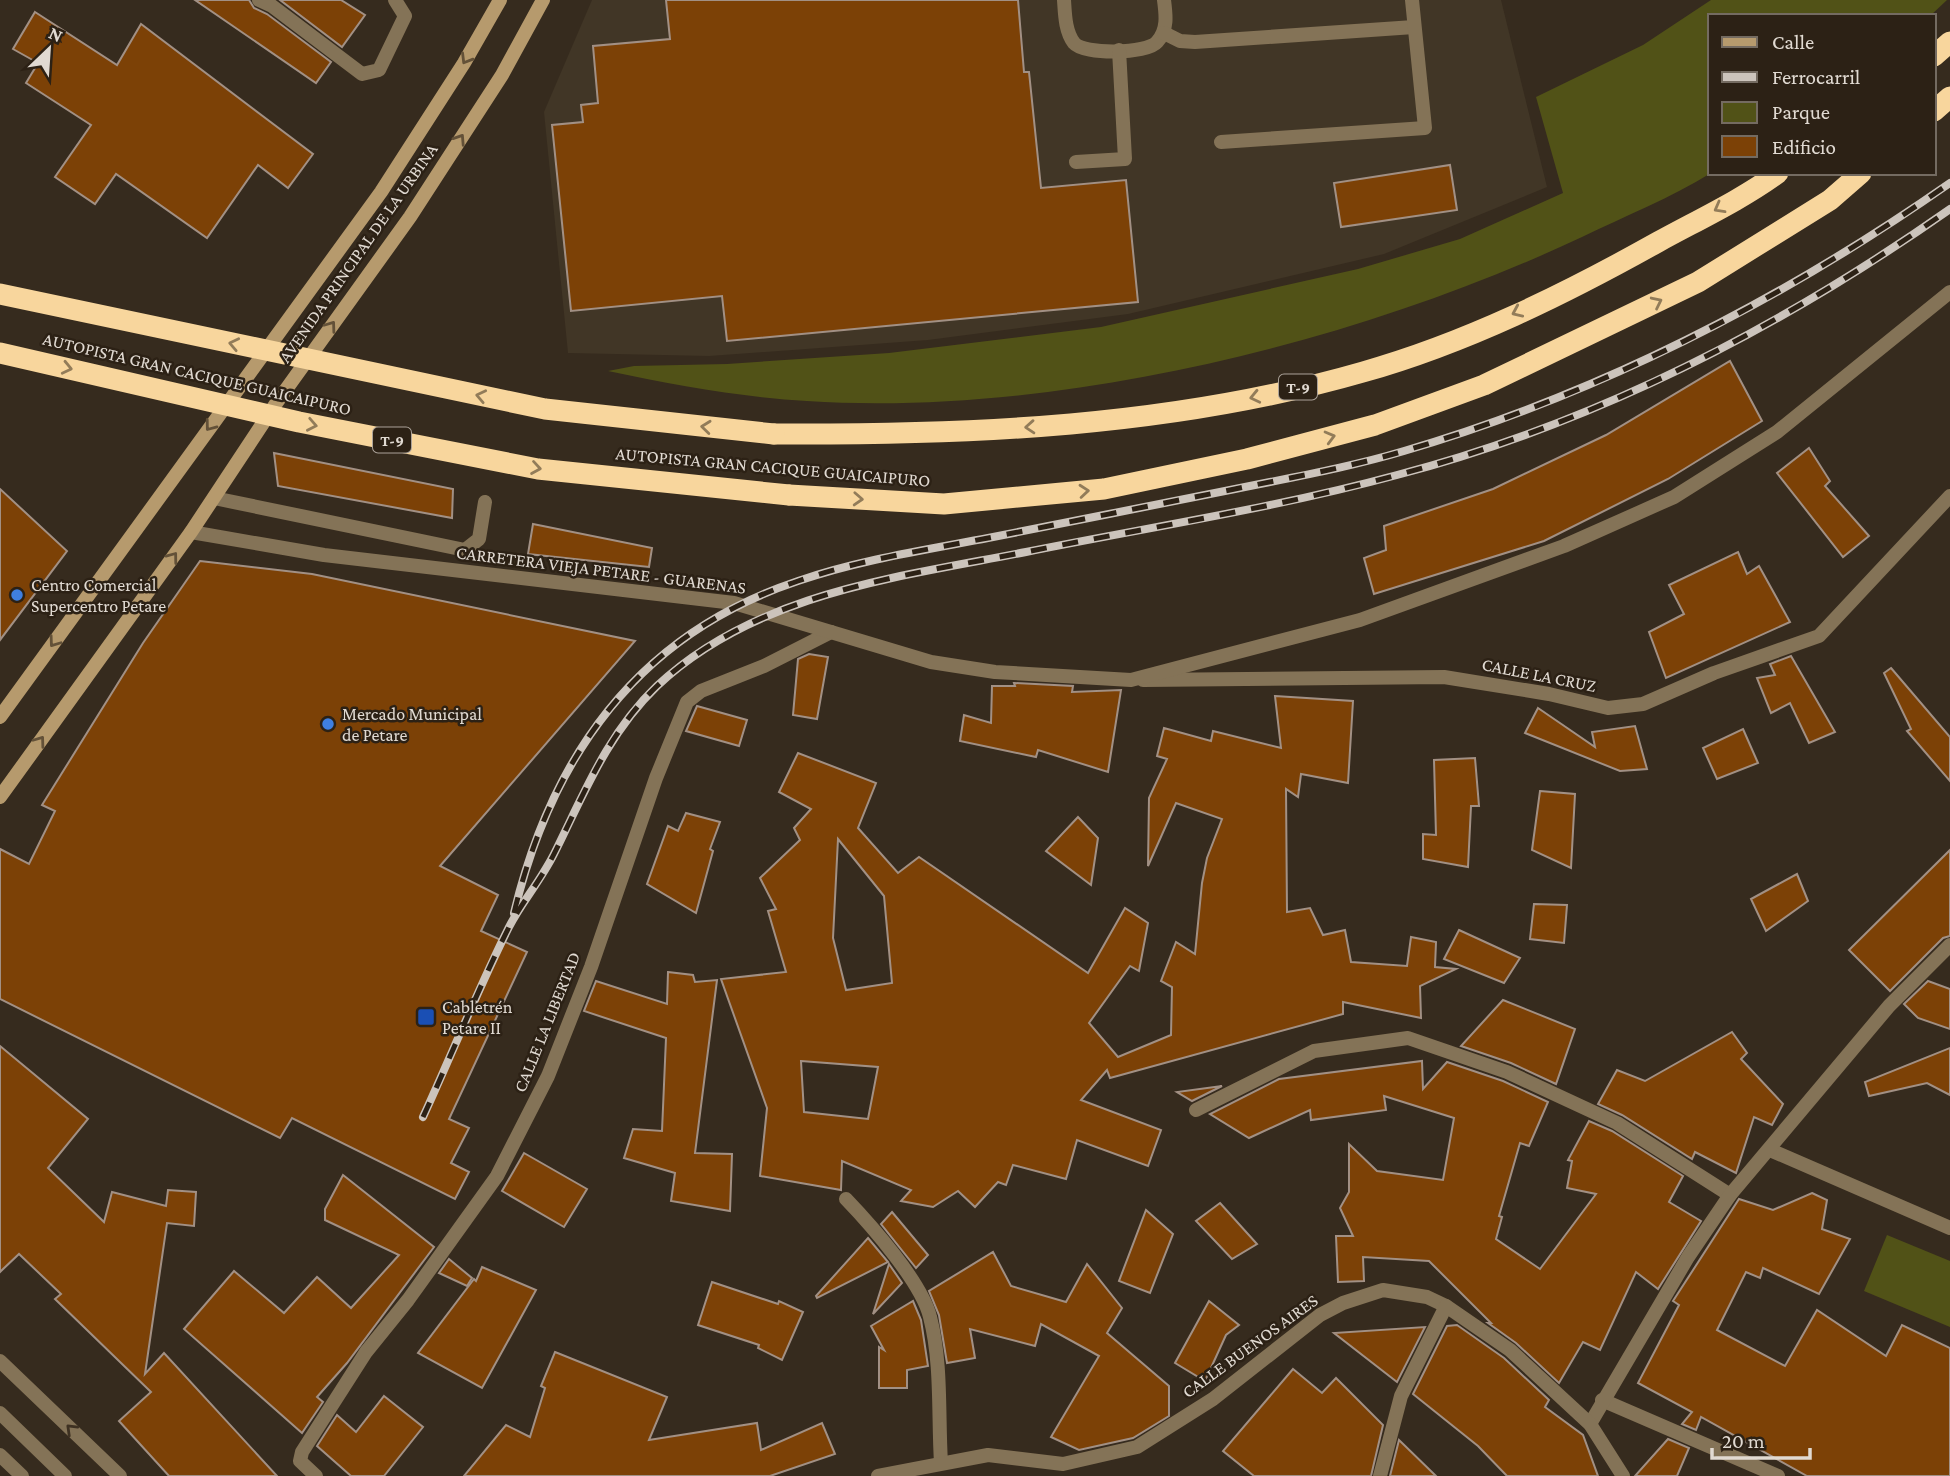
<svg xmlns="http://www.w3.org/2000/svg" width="1950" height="1476" viewBox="0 0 1950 1476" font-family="'Crimson Pro',serif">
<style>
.medical{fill:#413626}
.green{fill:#515217}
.building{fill:#7c4106;stroke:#a29084;stroke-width:2;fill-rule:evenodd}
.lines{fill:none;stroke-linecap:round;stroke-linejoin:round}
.service{stroke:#847357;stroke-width:14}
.minor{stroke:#847357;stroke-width:14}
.tertiary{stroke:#847357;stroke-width:14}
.secondary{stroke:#b69a6d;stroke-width:14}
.motorway{stroke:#f8d69d;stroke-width:21}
.rail-casing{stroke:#ccc4bc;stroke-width:8}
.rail{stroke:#2c2115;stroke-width:5;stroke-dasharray:16;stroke-linecap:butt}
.motorway-bridge{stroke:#f8d69d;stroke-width:21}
.oneway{stroke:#635138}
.oneway2{stroke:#927c59}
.oneway3{stroke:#3e3122}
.shop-dot{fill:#3f7fe0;stroke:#2c2115;stroke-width:2.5}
.transit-dot{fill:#1a4fb4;stroke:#2c2115;stroke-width:2.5}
.labels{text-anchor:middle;stroke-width:5;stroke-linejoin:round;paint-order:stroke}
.shield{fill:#2c2115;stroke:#aba299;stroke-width:2}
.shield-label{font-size:16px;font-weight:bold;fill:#e1dad2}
.street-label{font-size:18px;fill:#e1dad2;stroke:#2c2115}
.poi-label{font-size:18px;fill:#e1dad2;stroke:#2c2115;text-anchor:start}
</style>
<rect width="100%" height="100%" fill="#362b1e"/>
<!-- medical -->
<polygon class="medical" points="592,0 1501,0 1547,187 1384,254 1128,314 928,340 709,356 568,353 544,112"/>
<!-- green -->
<g class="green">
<path d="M1711 0H1947L1930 16H1710L1711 173C1671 198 1625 216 1582 237 1357 343 1057 417 807 401 740 397 674 385 608 371L634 366 727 364 889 353 1101 327 1358 269 1460 239 1563 193 1536 97 1643 45Z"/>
<polygon points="1887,1235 1950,1261 1950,1327 1864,1291"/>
</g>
<!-- building -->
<g class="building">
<polygon points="195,0 249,0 254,8 267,14 331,62 316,83"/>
<polygon points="280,0 341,0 365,15 342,47"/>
<polygon points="666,0 1018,0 1024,72 1029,72 1041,188 1126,180 1138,302 727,341 722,296 571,311 552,125 583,122 581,105 598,103 593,46 670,39"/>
<polygon points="35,12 117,65 141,24 313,154 288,188 258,165 207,238 116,174 95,204 55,177 91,125 26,83 38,63 13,49"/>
<polygon points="1450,165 1457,210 1341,227 1334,183"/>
<polygon points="1730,361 1762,421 1668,479 1544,541 1374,594 1364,558 1386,550 1384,526 1493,489 1606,435"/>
<polygon points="1809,448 1830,481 1825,486 1869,536 1843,557 1777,473"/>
<polygon points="274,453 453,489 452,518 278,486"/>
<polygon points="0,489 67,551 0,640"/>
<polygon points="533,524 652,548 649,567 528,554"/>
<polygon points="1738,552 1747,574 1759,566 1790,622 1666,678 1649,632 1684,614 1669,585"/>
<polygon points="200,561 312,574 635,641 440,866 498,895 481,931 527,952 449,1119 469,1128 451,1163 469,1172 455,1199 292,1118 280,1138 0,999 0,849 29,864 55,811 42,805 143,643"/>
<polygon points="809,654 828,657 817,719 793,715 798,659"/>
<polygon points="1791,656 1835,732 1809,743 1790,703 1771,713 1757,678 1775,675 1770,664"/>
<polygon points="1891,668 1950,737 1950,781 1907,731 1911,729 1884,673"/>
<polygon points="1014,683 1073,686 1072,692 1121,690 1108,772 1038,750 1036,757 960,741 964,715 991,723 992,686 1015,686"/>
<path d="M1275 696 1353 701 1348 783 1301 774 1298 797 1286 789 1287 912 1310 908 1323 935 1345 930 1351 962 1407 966 1411 937 1436 942 1435 967 1456 969 1420 986 1421 1018 1343 1002V1014L1110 1078 1107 1070 1081 1100 1161 1130 1148 1166 1077 1140 1066 1179 1013 1165 1006 1185 998 1182 975 1207 958 1191 933 1207 901 1201 911 1190 842 1161 841 1190 760 1176 767 1108 721 979 786 972 768 911 776 909 760 878 800 840 794 828 811 809 779 792 798 753 876 783 858 828 898 873 919 857 1088 973 1125 908 1148 923 1139 971 1130 966 1089 1023 1118 1057 1171 1035 1172 987 1161 981 1176 942 1195 954 1202 883 1207 858 1222 819 1176 803 1148 866 1149 798 1167 759 1157 756 1164 728 1211 741 1213 731 1281 748ZM838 839 884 896 892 983 846 990 833 938ZM801 1061 878 1067 868 1119 804 1112Z"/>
<polygon points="697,706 747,720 739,746 686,731"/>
<polygon points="1538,708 1595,747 1592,732 1635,726 1647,769 1620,771 1525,733"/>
<polygon points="1743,729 1758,763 1717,779 1703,748"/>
<polygon points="1475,758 1479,806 1471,806 1468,867 1423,859 1423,834 1436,835 1434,760"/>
<polygon points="1540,791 1575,794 1571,868 1532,850"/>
<polygon points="686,813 720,822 710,849 713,851 696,913 647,884 668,826 678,831"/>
<polygon points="1078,817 1098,838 1091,885 1046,851"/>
<polygon points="1950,850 1950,936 1943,938 1890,991 1849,950"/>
<polygon points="1797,874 1808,901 1766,931 1751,899"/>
<polygon points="1534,904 1567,905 1564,943 1530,939"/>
<polygon points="1459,930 1520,958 1504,983 1444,959"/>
<polygon points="668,972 693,975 695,982 717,980 695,1153 732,1154 730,1211 671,1201 675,1173 624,1158 633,1129 662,1131 666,1038 584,1011 596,981 667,1004"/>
<polygon points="1928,981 1950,989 1950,1029 1918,1018 1904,1004"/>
<polygon points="1503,1000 1575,1029 1556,1084 1511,1063 1461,1046"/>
<polygon points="1732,1032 1747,1053 1741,1059 1783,1104 1772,1125 1754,1117 1736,1173 1695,1152 1692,1159 1622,1115 1598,1104 1617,1070 1645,1081"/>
<polygon points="0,1046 88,1119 48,1168 104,1222 112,1192 166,1206 168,1190 196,1192 194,1226 167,1223 145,1374 164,1353 277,1476 169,1476 119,1421 151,1392 55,1299 61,1294 19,1254 0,1272"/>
<polygon points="1950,1048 1950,1095 1927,1083 1869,1096 1865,1082"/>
<polygon points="1422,1061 1423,1089 1447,1062 1503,1081 1548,1102 1529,1146 1520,1143 1499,1216 1502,1217 1496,1239 1540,1269 1596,1194 1567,1188 1572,1161 1568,1160 1589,1121 1612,1131 1683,1176 1669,1202 1701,1221 1658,1289 1636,1272 1600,1350 1583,1342 1559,1383 1516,1343 1488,1323 1491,1323 1429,1261 1363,1257 1364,1281 1338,1282 1336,1236 1353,1236 1340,1208 1349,1192 1349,1144 1377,1171 1443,1180 1454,1118 1384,1096 1386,1110 1311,1120 1310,1110 1249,1138 1210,1114 1279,1079"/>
<polygon points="1222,1086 1192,1101 1177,1092"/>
<polygon points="524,1153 587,1189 564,1227 502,1191"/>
<polygon points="343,1175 434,1247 347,1363 317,1397 323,1402 302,1433 184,1329 234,1271 284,1313 317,1277 351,1308 399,1255 325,1220 325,1209"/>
<polygon points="1812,1193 1827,1200 1822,1229 1850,1239 1819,1294 1763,1268 1760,1278 1746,1272 1717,1330 1785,1366 1817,1310 1886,1356 1902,1325 1950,1348 1950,1476 1807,1476 1701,1417 1696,1430 1682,1424 1692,1412 1638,1383 1679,1305 1673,1301 1739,1199 1773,1210"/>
<polygon points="1220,1203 1257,1244 1232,1259 1196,1221"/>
<polygon points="1146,1210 1173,1234 1150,1293 1119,1281"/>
<polygon points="892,1212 928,1255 916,1268 881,1224"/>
<polygon points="868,1238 888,1262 817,1298 816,1296"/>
<polygon points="993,1252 1011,1286 1066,1302 1087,1264 1122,1308 1107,1333 1169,1386 1169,1416 1133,1438 1079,1450 1051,1437 1099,1356 1041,1324 1035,1346 970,1329 975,1358 947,1363 939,1315 929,1291"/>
<polygon points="449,1259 472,1278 467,1286 439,1273"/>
<polygon points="889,1264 902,1283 873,1314"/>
<polygon points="482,1267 536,1290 482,1388 418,1353 474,1279 476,1281"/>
<polygon points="712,1282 778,1304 779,1301 803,1312 782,1360 758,1348 759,1345 698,1325"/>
<polygon points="913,1301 921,1320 928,1366 907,1370 907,1388 879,1388 879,1347 884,1350 871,1326"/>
<polygon points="1209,1301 1239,1325 1226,1335 1205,1381 1175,1363"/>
<polygon points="1457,1325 1504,1358 1549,1400 1545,1407 1583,1435 1598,1476 1507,1476 1478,1446 1413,1394 1447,1326"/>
<polygon points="1425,1327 1397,1382 1334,1333"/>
<polygon points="555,1352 667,1397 649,1440 757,1423 761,1450 822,1423 835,1454 770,1476 464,1476 506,1425 530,1437 545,1388 541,1386"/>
<polygon points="1293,1369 1322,1393 1336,1378 1383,1425 1371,1476 1254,1476 1223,1451"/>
<polygon points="384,1396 423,1427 384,1476 351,1476 317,1446 337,1415 356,1432"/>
<polygon points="1668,1439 1689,1448 1677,1476 1635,1476"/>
<polygon points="1399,1440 1436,1476 1390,1476"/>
</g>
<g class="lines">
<!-- service -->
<g class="service">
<path d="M1064 0C1065 14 1065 31 1074 43 1084 55 1147 54 1157 42 1168 30 1166 15 1164 0"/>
<polyline points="1164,33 1180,41 1195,42 1414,27"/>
<polyline points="1221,142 1425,128 1412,0"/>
<polyline points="1076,162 1125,159 1119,50"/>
<polyline points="214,498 465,550 479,539 485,502"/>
</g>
<!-- minor -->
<g class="minor">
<polyline points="259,0 272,6 362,74 379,70 405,16 395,0"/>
<polyline points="1143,680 1444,677 1549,694 1608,708 1643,704 1714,673 1819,636 1950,496"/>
<polyline points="1196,1110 1314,1051 1408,1038 1507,1072 1617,1123 1730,1195"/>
<polyline points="1770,1150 1950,1228"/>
<path d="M846 1199C871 1225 922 1283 930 1317 942 1363 938 1415 941 1463"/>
<polyline points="1602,1400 1778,1476"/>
<polyline points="1590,1424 1688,1257 1730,1195 1889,1006 1950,945"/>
<polyline points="316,1476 300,1461 302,1452 366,1352 408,1300 497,1176 548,1076 591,967 656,778 687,702 701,691 764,666 831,632"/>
<polyline points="878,1476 988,1455 1063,1464 1137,1447 1213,1399 1320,1315 1343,1303 1383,1290 1427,1297 1446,1306 1510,1350 1590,1424 1623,1476"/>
<polyline points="1380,1476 1401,1396 1446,1306"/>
</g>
<!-- tertiary -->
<g class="tertiary">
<polyline points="191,532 324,555 734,603 931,662 995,672 1131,680 1360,620 1564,546 1674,497 1777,432 1950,292"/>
<polyline points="0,1361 120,1476"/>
<polyline points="0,1413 65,1476"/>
<polyline points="0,1455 22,1476"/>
</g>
<!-- secondary -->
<g class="secondary">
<polyline points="0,717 381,192 464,63 500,0"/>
<polyline points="0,797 191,532 277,402 410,217 502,75 543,0"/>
</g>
<!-- motorway -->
<g class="motorway">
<polyline points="1934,56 1950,42"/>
<polyline points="1934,111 1950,97"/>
<path d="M774 434C971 435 1172 427 1363 372 1466 343 1565 294 1658 242 1698 220 1741 200 1778 173"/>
<polyline points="789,495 944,504 1104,489 1247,459 1375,425 1484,385 1698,282 1830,200 1861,173"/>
</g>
<!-- rail casing -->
<g class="rail-casing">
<g id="rail">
<path d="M514 913C552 755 639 634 798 581 859 560 925 550 988 538 1069 522 1149 506 1230 490 1288 478 1347 468 1404 451 1602 393 1782 300 1950 183"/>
<path d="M423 1117C452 1054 478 989 509 927 522 902 541 880 554 854 584 794 607 734 657 686 756 593 898 577 1026 552 1150 527 1276 508 1397 475 1596 423 1782 327 1950 209"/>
</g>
</g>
<!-- rail -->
<use href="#rail" class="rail"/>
<!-- motorway-bridge -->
<g class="motorway-bridge">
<polyline points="0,294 545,409 774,434"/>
<polyline points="0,353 299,422 538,469 789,495"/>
</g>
</g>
<!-- one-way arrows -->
<defs><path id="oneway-chevron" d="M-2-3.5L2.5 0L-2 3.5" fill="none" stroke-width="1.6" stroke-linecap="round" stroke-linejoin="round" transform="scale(1.75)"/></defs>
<g class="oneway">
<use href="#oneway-chevron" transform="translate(466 59) rotate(121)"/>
<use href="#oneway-chevron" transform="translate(460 139) rotate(-57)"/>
<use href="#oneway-chevron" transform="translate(331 326) rotate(-54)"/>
<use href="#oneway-chevron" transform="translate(210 426) rotate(127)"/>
<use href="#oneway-chevron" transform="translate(173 557) rotate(-53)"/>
<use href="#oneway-chevron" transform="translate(54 642) rotate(126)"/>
<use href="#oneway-chevron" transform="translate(40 741) rotate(-54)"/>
</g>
<g class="oneway2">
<use href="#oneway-chevron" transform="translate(1719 208) rotate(151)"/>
<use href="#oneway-chevron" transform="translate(1657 302) rotate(-26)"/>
<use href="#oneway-chevron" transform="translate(1517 312) rotate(156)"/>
<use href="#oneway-chevron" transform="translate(234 344) rotate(-168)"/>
<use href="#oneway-chevron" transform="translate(67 368) rotate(13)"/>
<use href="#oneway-chevron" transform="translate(481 396) rotate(-168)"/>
<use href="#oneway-chevron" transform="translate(1255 397) rotate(167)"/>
<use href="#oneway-chevron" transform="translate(312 425) rotate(11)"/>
<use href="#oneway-chevron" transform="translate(706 427) rotate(-174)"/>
<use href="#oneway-chevron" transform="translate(1030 427) rotate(176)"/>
<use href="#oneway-chevron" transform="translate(1330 437) rotate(-15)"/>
<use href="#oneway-chevron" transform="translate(536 468) rotate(9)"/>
<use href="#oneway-chevron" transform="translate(1084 491) rotate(-5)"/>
<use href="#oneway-chevron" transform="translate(858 499) rotate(3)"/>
</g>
<use class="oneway3" href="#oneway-chevron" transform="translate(71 1429) rotate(-136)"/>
<!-- markers -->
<g class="shop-dot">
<circle cx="17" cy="595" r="7"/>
<circle cx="328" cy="724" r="7"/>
</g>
<rect class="transit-dot" x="417" y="1008" width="18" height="18" rx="3.5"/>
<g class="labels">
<!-- shield labels -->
<g class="shield">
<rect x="1279" y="374.5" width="38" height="25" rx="5"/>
<rect x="373" y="427.5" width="38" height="25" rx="5"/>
</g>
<g class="shield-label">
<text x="1298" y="393">T-9</text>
<text x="392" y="446">T-9</text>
</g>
<!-- street labels -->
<g class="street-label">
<text transform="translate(358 253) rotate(-55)" y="6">AVENIDA PRINCIPAL DE LA URBINA</text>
<text transform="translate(197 374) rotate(13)" y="6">AUTOPISTA GRAN CACIQUE GUAICAIPURO</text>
<text transform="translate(773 467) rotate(5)" y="6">AUTOPISTA GRAN CACIQUE GUAICAIPURO</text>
<text transform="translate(601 570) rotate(7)" y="6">CARRETERA VIEJA PETARE - GUARENAS</text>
<text transform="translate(1539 675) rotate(11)" y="6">CALLE LA CRUZ</text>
<text transform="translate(547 1022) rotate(-68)" y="6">CALLE LA LIBERTAD</text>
<text transform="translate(1250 1346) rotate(-36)" y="6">CALLE BUENOS AIRES</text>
</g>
<!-- poi labels -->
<g class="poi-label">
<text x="31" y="591">Centro Comercial<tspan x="31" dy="21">Supercentro Petare</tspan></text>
<text x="342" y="720">Mercado Municipal<tspan x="342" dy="21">de Petare</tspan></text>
<text x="442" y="1013">Cabletrén<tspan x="442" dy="21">Petare II</tspan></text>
</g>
</g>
<!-- legend -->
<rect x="1708" y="14" width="228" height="161" fill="#2c2115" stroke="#746b61" stroke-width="2"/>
<rect x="1722" y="37" width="35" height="10" fill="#b69a6d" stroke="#746b61" stroke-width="2"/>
<text x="1772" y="49" font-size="21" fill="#e1dad2">Calle</text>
<rect x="1722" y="72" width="35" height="10" fill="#ccc4bc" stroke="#746b61" stroke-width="2"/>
<text x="1772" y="84" font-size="21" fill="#e1dad2">Ferrocarril</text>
<rect x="1722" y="102" width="35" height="21" fill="#515217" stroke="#746b61" stroke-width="2"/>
<text x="1772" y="119" font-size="21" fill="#e1dad2">Parque</text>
<rect x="1722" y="136" width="35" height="21" fill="#7c4106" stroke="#746b61" stroke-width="2"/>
<text x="1772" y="154" font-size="21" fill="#e1dad2">Edificio</text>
<!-- north arrow -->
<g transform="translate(49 49) rotate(25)" stroke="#2c2115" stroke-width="5" paint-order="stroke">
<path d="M0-5L12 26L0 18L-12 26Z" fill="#e1dad2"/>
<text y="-10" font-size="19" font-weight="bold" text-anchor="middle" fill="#e1dad2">N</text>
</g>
<!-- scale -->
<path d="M1712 1448v10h98v-10" fill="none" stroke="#e1dad2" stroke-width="3.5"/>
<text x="1722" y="1448" font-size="21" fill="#e1dad2" stroke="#2c2115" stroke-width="5" paint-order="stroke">20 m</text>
</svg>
